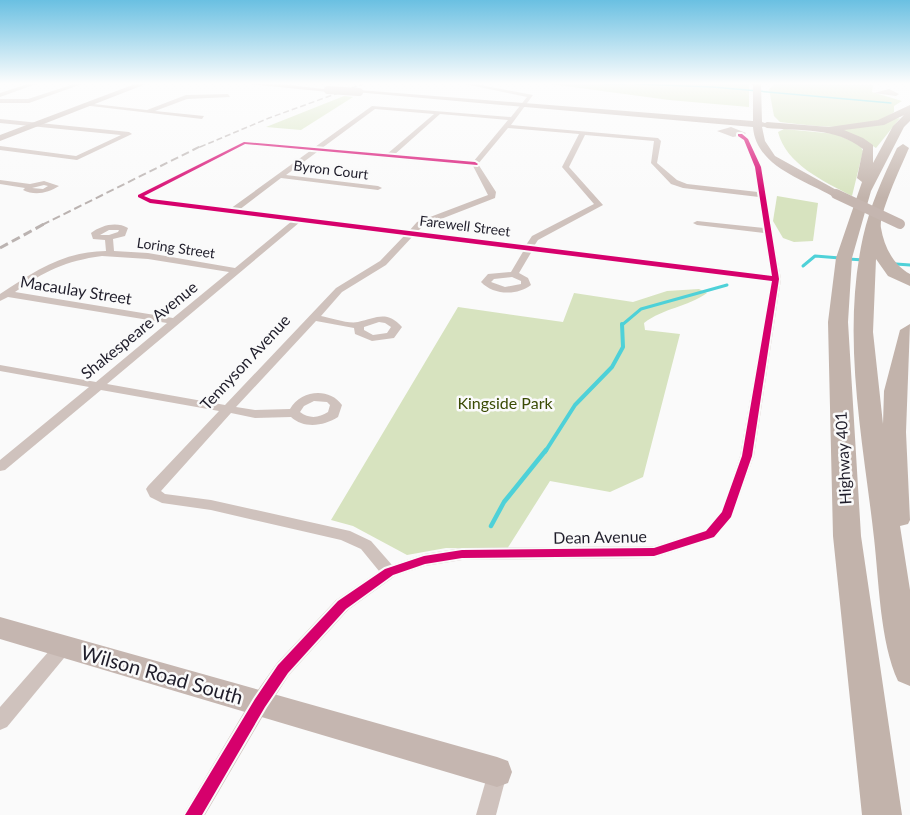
<svg xmlns="http://www.w3.org/2000/svg" width="910" height="815" viewBox="0 0 910 815" font-family="Lato,sans-serif">
<style>
.green{fill:#d7e3bf}
.lines{fill:none;stroke-linecap:round;stroke-linejoin:round}
.stream-far3{stroke:#4ed1d8;stroke-width:1.5}
.stream-far2{stroke:#4ed1d8;stroke-width:3}
.stream-far1{stroke:#4ed1d8;stroke-width:4}
.stream{stroke:#4ed1d8;stroke-width:4.5}
.street{fill:#cfc2bd;fill-rule:evenodd}
.secondary{fill:#c5b6b0;fill-rule:evenodd}
.highway{fill:#c2b3ab;fill-rule:evenodd}
.rail-far2{stroke:#bbb3b1;stroke-width:1.5;stroke-dasharray:6 3;stroke-linecap:butt}
.rail-far1{stroke:#bbb3b1;stroke-width:2;stroke-dasharray:8 4;stroke-linecap:butt}
.rail{stroke:#bbb3b1;stroke-width:3;stroke-dasharray:9 4.5;stroke-linecap:butt}
.secondary-bridge-far1{stroke:#c5b6b0;stroke-width:8}
.secondary-bridge{stroke:#c5b6b0;stroke-width:10}
.cycleway-casing{stroke:#fafafa;stroke-width:4}
.cycleway{fill:#d6006c;fill-rule:evenodd}
.labels{text-anchor:middle;stroke-width:5;stroke-linejoin:round;paint-order:stroke}
.far-street-label{font-size:14px;fill:#1f1d2a;stroke:#fafafa}
.street-label{font-size:16px;fill:#1f1d2a;stroke:#fafafa}
.park-label{font-size:16px;fill:#3a4b04;stroke:#fafafa}
.near-street-label{font-size:20px;fill:#1f1d2a;stroke:#fafafa}
</style>
<rect width="100%" height="100%" fill="#fafafa"/>
<!-- green -->
<g class="green">
<polygon points="550,84 749,84 749,107 669,100"/>
<path d="M775 84 873 85 872 92 902 101 894 106V112C865 134 813 126 780 122L774 116 769 89Z"/>
<polygon points="344,96 353,97 301,130 266,127"/>
<polygon points="900,118 876,148 862,139 830,130"/>
<path d="M784 129 836 134 860 145 863 151 852 196C823 181 786 164 778 132Z"/>
<polygon points="777,196 818,203 813,241 794,242 783,238 773,221"/>
<path d="M699 289 707 293C687 307 664 308 644 323L645 330 680 334 643 477 610 492 550 481 507 549 446 548 407 555 353 526 331 520 458 307 563 322 574 293 633 302 667 291Z"/>
</g>
<g class="lines">
<!-- stream-far3 -->
<g class="stream-far3">
<polyline points="605,84 626,84"/>
<polyline points="635,84 713,87 891,103"/>
</g>
<!-- stream-far2 -->
<g class="stream-far2">
<polyline points="848,259 864,260"/>
<polyline points="896,264 910,265"/>
<polyline points="803,266 815,256 840,258"/>
<polyline points="622,325 641,309 727,285"/>
</g>
<!-- stream-far1 -->
<polyline class="stream-far1" points="545,452 575,405 612,367 623,347 622,324"/>
<!-- stream -->
<polyline class="stream" points="491,526 504,502 546,450"/>
<!-- street -->
<g class="street">
<polygon points="28,84 36,84 0,97 0,93"/>
<polygon points="74,84 82,84 29,103 0,103 0,99 28,99"/>
<path d="M465 84H475L533 95 511 125 658 138 661 141 657 163 677 180 687 184 758 192C756 174 753 147 738 136L733 137 717 131 731 127 746 133 744 135 749 139 761 167 781 279 754 456 732 518 715 538 654 558 462 560 425 566 395 576 348 610 289 675 267 709 205 815H183L253 697 277 663 336 600 379 571 361 549 341 540 211 510 162 503 150 497 146 489 148 486 219 411 101 390 5 470 0 471V460L89 387 0 371V365L96 382 167 323 8 297 0 301V294C36 271 61 252 106 251L105 240 93 239 91 233C101 225 117 221 128 228L125 236 113 239 114 251 148 253 235 268 292 221 150 203 137 198V194L242 142 315 147 372 106 511 117 527 97ZM375 109 434 114 387 154 322 148ZM440 114 508 120 473 162 394 155ZM508 128 579 134 562 167 594 204 532 236 526 245 417 232 423 226 495 198 496 192 478 164ZM585 135 654 141 651 163 671 184 683 188 759 197 764 228 697 221 693 223 697 225 764 233 771 276 534 246 538 240 603 205 569 167ZM245 145 310 151 230 209 152 199 146 196ZM317 152 473 166 488 195 417 222 409 231 239 210 281 178 378 190 382 188 378 186 286 175ZM300 222 405 235 380 261 336 288 225 405 107 384ZM109 230H119L118 232 109 235H100ZM413 236 524 250 511 272 488 274 481 282C493 295 517 296 531 285L528 278 519 273 532 251 771 281 740 456 721 512 705 530 654 546 462 548 424 554 392 565 371 541 350 531 211 500 165 494 161 491 231 413 255 418 291 417C304 429 324 426 338 417L342 405C329 387 301 390 290 409L255 410 236 407 316 321 354 328 355 334 372 341 394 338 402 327C387 310 376 318 358 322 348 324 331 318 321 316L342 292 386 265ZM102 256 148 259 229 272 173 318 15 292C45 271 65 261 102 256ZM512 277 521 281V284L505 287 491 282 494 279ZM379 322 385 323 391 327 387 333 373 335 364 330V327ZM314 401 327 402 330 405 328 412C319 418 309 419 300 412L304 406Z"/>
<polygon points="889,89 899,94 896,96 874,93"/>
<polygon points="228,94 230,97 187,99 155,111 204,116 202,119 82,105 85,103 147,110 186,95"/>
<polygon points="0,119 129,132 132,134 77,160 0,150 0,146 76,156 121,135 0,123"/>
<path d="M0 180 30 184 44 181 59 186C48 193 35 196 23 190L25 188 0 184ZM44 185 48 186 43 189 32 188Z"/>
<polygon points="63,640 69,642 72,647 69,652 7,727 0,730 0,707 57,642"/>
<polygon points="497,763 504,766 507,773 496,815 476,815 490,766"/>
</g>
<!-- secondary -->
<g class="secondary">
<polygon points="135,84 146,84 0,141 0,135"/>
<polygon points="250,84 281,84 332,90 328,92"/>
<path d="M753 84H761L762 122 771 125 762 127 765 141 775 156 840 192V196H832C802 179 756 166 753 127L355 92 359 90 753 121Z"/>
<polygon points="0,617 497,757 508,761 512,772 508,783 497,787 0,639"/>
</g>
<!-- highway -->
<g class="highway">
<path d="M910 105V121L904 127 871 191 852 258 848 322 861 536 902 815H862L833 536 828 322 836 258 862 182 857 178 863 149C836 127 799 131 767 128L761 125 767 122 829 127 878 120ZM904 115 893 126 873 163V145L863 138 844 130 884 125Z"/>
<path d="M903 144 909 148C903 162 878 215 881 228 884 246 893 265 910 274V286L888 276 876 259 873 332 883 424 884 391 900 330 910 324 906 432 910 520 908 524 900 526 910 590V686L898 681C880 642 879 582 874 538 863 439 841 337 863 237 870 206 883 177 897 148Z"/>
</g>
<!-- rail-far2 -->
<polyline class="rail-far2" points="200,147 269,118 363,84"/>
<!-- rail-far1 -->
<polyline class="rail-far1" points="42,225 203,145"/>
<!-- rail -->
<polyline class="rail" points="0,248 44,224"/>
<!-- secondary-bridge-far1 -->
<polyline class="secondary-bridge-far1" points="328,90 359,92"/>
<!-- secondary-bridge -->
<polyline class="secondary-bridge" points="836,194 900,224"/>
<!-- cycleway casing -->
<g class="cycleway-casing">
<polygon id="cycleway" points="738,134 742,134 748,139 761,167 779,279 752,456 731,517 714,537 654,556 462,558 425,564 393,575 346,609 288,673 265,707 202,815 185,815 255,699 278,665 338,601 385,569 424,556 462,550 654,548 706,531 722,512 742,456 772,281 150,203 138,197 138,195 244,142 475,162 478,164 477,165 245,144 144,196 151,199 772,276 755,167 744,140 738,136"/>
</g>
<!-- cycleway -->
<use href="#cycleway" class="cycleway"/>
</g>
<!-- sky -->
<linearGradient id="sky" x2="0" y2="1"><stop stop-color="#6ac0e2"/><stop offset="0.42" stop-color="#fdfdfd"/><stop offset="1" stop-color="#fdfdfd" stop-opacity="0"/></linearGradient>
<rect width="910" height="198" fill="url(#sky)"/>
<g class="labels">
<!-- far-street labels -->
<g class="far-street-label">
<text transform="translate(331 170) rotate(7)" y="5">Byron Court</text>
<text transform="translate(465 226) rotate(7)" y="5">Farewell Street</text>
<text transform="translate(176 248) rotate(8)" y="5">Loring Street</text>
</g>
<!-- street labels -->
<g class="street-label">
<text transform="translate(76 290) rotate(9)" y="6">Macaulay Street</text>
<text transform="translate(139 330) rotate(-39)" y="6">Shakespeare Avenue</text>
<text transform="translate(245 362) rotate(-47)" y="6">Tennyson Avenue</text>
<text transform="translate(843 458) rotate(-93)" y="6">Highway 401</text>
<text transform="translate(600 537) rotate(-1)" y="6">Dean Avenue</text>
</g>
<!-- park labels -->
<g class="park-label">
<text x="505" y="409">Kingside Park</text>
</g>
<!-- near-street labels -->
<g class="near-street-label">
<text transform="translate(162 675) rotate(16)" y="7">Wilson Road South</text>
</g>
</g>
</svg>
